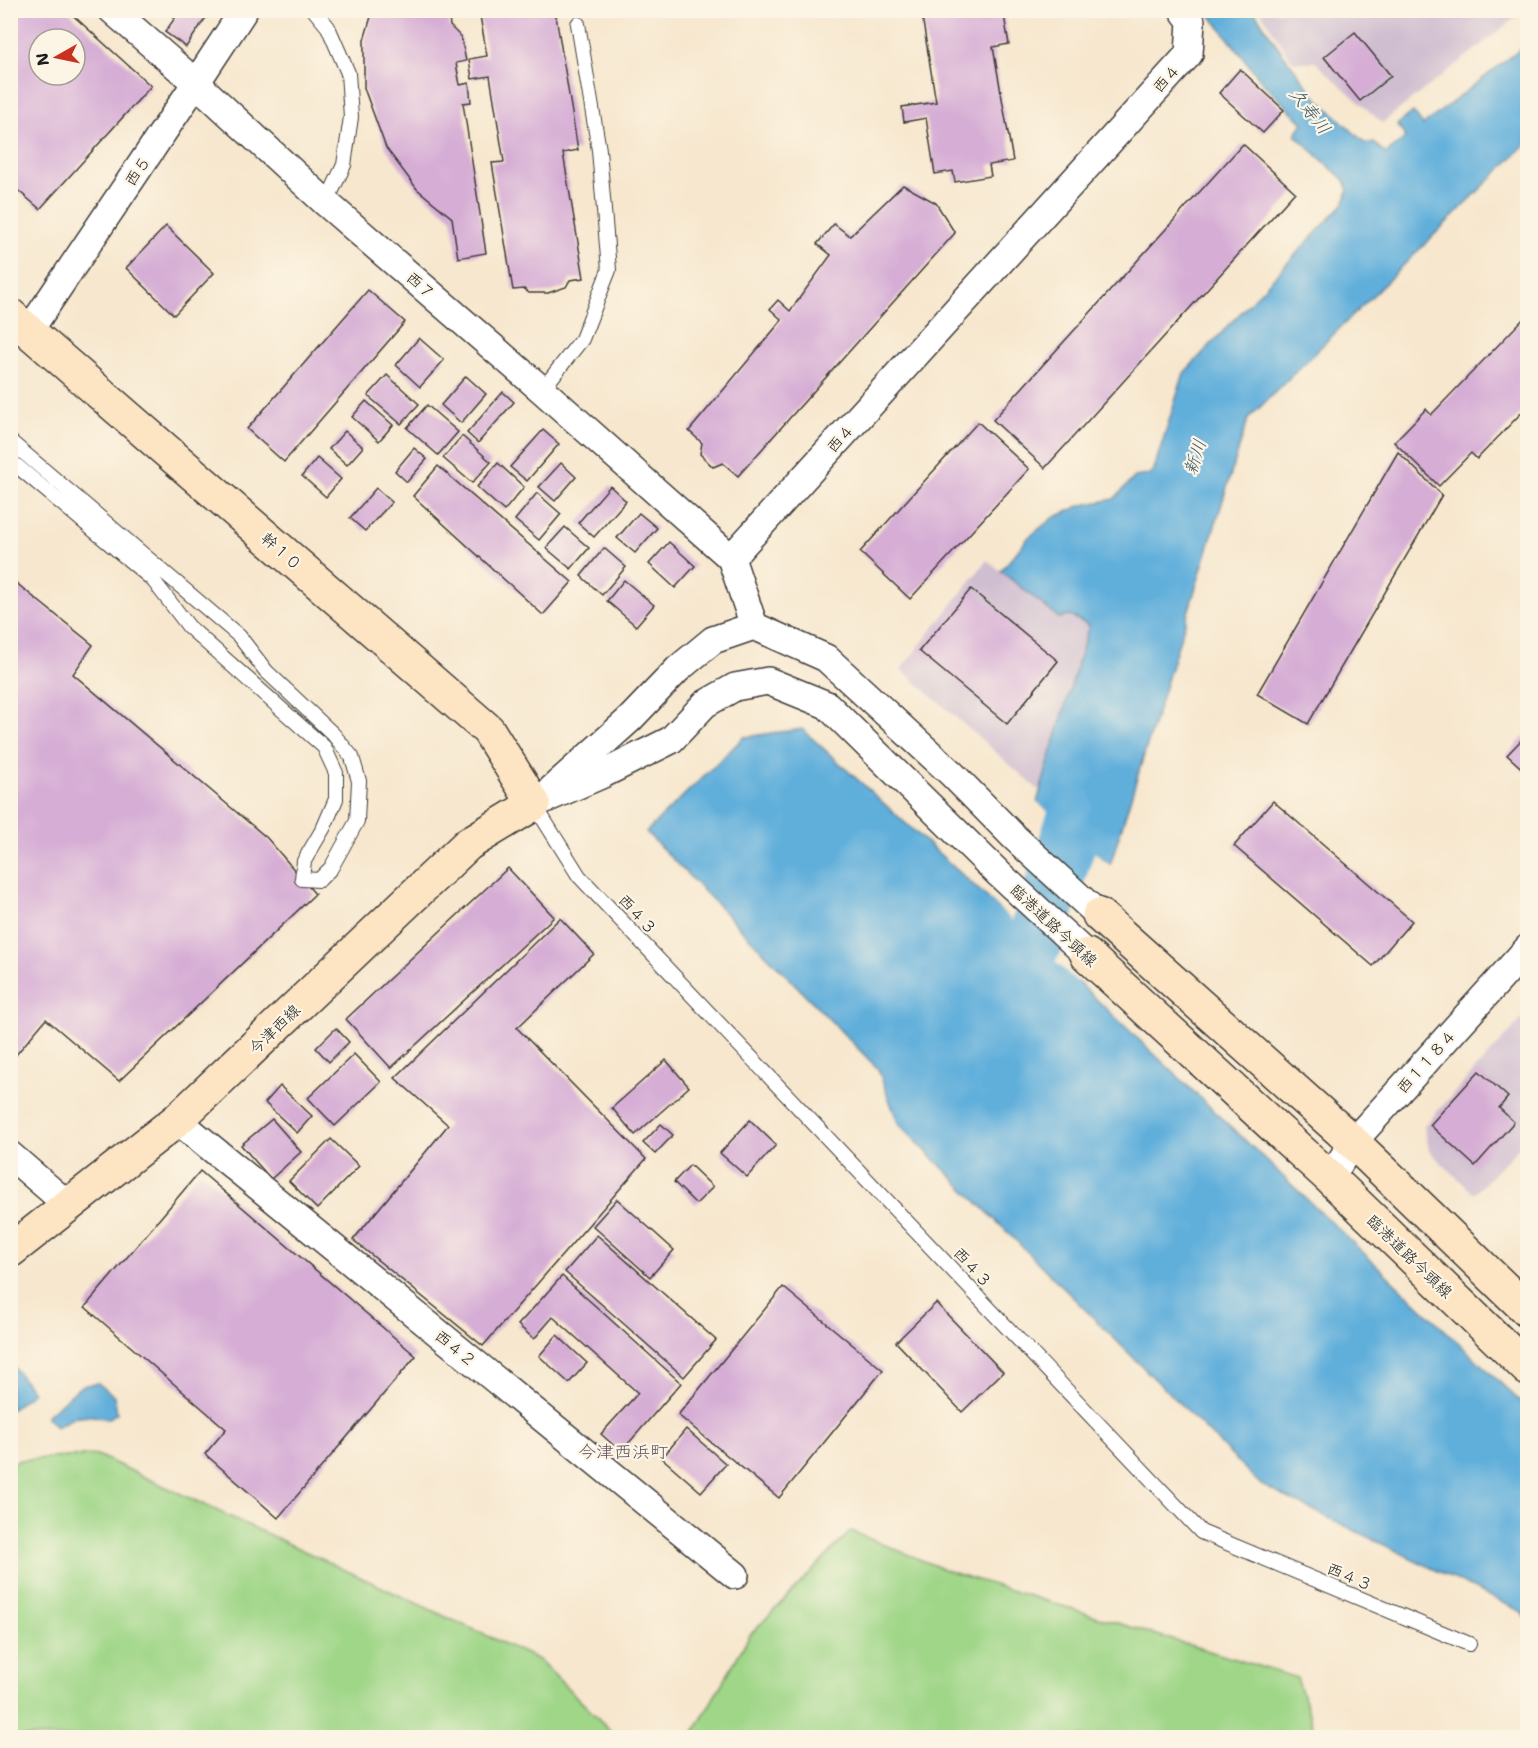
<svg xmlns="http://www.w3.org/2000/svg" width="1538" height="1748" viewBox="0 0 1538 1748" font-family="'Shantell Sans','Klee One',sans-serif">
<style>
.industrial{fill:#cfbdd0}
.green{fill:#9fd687;stroke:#5e7952;stroke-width:1.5}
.water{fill:#61afdb;stroke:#3e667c;stroke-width:1.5}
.pier{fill:#f7e7ce}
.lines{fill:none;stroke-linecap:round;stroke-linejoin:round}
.river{stroke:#61afdb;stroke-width:57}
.building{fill:#d6add5;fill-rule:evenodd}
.lane-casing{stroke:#3d3a37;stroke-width:16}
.street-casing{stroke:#3d3a37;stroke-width:30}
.secondary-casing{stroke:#3d3a37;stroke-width:36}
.lane{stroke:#fff;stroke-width:14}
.street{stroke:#fff;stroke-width:27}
.secondary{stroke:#fde5c4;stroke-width:33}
.labels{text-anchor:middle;stroke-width:4.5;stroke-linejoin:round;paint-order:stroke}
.street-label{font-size:16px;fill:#1c1c1c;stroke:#fcf5e5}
.water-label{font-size:18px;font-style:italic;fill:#385768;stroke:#fcf5e5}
.neighbourhood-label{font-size:18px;fill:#5d4f5d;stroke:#fcf5e5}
</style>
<rect width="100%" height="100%" fill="#fcf5e5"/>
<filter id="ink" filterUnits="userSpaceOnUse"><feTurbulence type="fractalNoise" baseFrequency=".0167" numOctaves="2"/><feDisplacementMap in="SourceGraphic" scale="12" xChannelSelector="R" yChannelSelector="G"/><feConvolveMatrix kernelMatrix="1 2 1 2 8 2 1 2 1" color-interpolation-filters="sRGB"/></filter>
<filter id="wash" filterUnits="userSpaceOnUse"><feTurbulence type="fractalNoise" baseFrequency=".008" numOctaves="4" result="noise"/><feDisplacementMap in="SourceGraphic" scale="24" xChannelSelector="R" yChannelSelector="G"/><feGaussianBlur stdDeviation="1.35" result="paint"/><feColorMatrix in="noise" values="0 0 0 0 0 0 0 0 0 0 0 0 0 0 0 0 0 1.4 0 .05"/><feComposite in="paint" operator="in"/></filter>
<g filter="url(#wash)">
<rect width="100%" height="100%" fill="#f7e7ce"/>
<!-- industrial -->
<g class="industrial">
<polygon points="1260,11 1524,11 1382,123 1315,62 1293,62"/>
<polygon points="987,560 1059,618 1070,616 1089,625 1041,792 901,669"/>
<polygon points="1527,1013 1527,1139 1474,1194 1429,1151 1424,1126"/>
</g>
<!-- green -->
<g class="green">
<polygon points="97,1455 539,1660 612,1732 614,1737 11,1737 11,1464 20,1460"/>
<polygon points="851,1531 948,1571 1297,1678 1317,1737 691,1737 750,1635"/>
</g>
<!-- water -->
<g class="water">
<polygon points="1207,11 1254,11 1283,54 1316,97 1366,144 1374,143 1386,154 1406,137 1397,125 1413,112 1423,125 1527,44 1527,143 1248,419 1110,865 1037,802 1089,625 1070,616 1059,618 1001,571 1029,537 1053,518 1082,505 1114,499 1135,477 1148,475 1153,472 1184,373 1344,203 1348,190 1346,182 1295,135 1303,123 1263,83"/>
<polygon points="802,729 1035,941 1527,1408 1527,1619 1522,1612 1261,1485 898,1123 878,1069 646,832 744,737"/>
<polygon points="11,1364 33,1392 11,1410 10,1410"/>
<path d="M98 1383 114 1396 117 1413 108 1419C83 1413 78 1414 56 1427L46 1416 81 1386Z"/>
</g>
<!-- pier -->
<g class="pier">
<polygon points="1035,800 1110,865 1112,867 1108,867 1035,804"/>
<polygon points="990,896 1079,979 1077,982 989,899"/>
</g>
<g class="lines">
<!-- river -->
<polyline class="river" points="1035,941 1096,757"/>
</g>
<g id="blocks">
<!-- building -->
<g class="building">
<path d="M10 10H67L151 86 40 209 14 187 10 191ZM39 39H75V75H39Z"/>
<polygon points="164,10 211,10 186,47 165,32 175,18"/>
<polygon points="373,10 448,10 450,26 461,37 466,61 456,63 460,85 469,83 471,102 463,103 486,253 458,258 452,218 417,189 386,148 364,88 364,40"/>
<polygon points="479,10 555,10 578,150 563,153 584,278 570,280 566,287 548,293 529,293 524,289 513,290 492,163 504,162 490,76 472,79 469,59 487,56"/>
<polygon points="921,10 1003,10 1009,44 993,47 1013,161 989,165 991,176 955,182 953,171 935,174 926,118 904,122 902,107 936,102"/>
<polygon points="1355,32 1391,76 1360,101 1324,57"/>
<polygon points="1240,69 1284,110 1263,133 1219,93"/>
<polygon points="1243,144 1295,192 1045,468 993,420"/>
<polygon points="903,185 936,203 955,233 738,476 723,463 713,467 700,454 702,443 689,431 782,320 770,309 778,300 790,311 831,255 817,244 834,224 850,236"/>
<polygon points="166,226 214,273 174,315 126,268"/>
<polygon points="368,290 405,322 284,462 247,429"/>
<polygon points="1528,314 1528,406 1477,459 1471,453 1439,486 1394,442 1426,409 1431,415"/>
<polygon points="419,338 444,360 420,387 396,365"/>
<polygon points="387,375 419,404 401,424 368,396"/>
<polygon points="466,376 486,394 461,423 441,405"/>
<polygon points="503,392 514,402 478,443 467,433"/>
<polygon points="366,401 393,425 379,441 352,417"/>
<polygon points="427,405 458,432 438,455 407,428"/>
<polygon points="978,422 1029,469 910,599 860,552"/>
<polygon points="543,430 559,444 527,481 510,467"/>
<polygon points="345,431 363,447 347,465 329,449"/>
<polygon points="462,436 491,462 472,483 443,458"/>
<polygon points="414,448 427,459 407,482 395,471"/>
<polygon points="1398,452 1442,495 1308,724 1257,694"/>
<polygon points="317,458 341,479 326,497 302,476"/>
<polygon points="498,463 524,487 504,511 477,487"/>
<polygon points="561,463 576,477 555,501 539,487"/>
<polygon points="438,466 572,582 543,615 413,496"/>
<polygon points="610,486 626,501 594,537 578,523"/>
<polygon points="376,488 392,502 365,531 350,518"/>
<polygon points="537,493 561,514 539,540 515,520"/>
<polygon points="639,513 657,528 635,553 617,538"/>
<polygon points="565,527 589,548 571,569 546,548"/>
<polygon points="669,542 695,566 675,588 649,564"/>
<polygon points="604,548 626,567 602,595 581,576"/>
<polygon points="10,578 93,645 73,674 267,838 315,894 119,1081 46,1019 10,1062"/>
<polygon points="624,580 654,605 636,626 607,601"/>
<polygon points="971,589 1058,661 1007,724 919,651"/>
<polygon points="1528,733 1528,774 1507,755"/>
<polygon points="1273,801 1412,921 1373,966 1234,846"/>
<polygon points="508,868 554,917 391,1068 346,1019"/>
<polygon points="560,918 594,954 517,1028 646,1159 483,1346 353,1240 448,1125 395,1078"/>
<polygon points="336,1028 349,1042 329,1062 316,1048"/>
<polygon points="354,1054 381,1082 335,1126 308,1098"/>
<polygon points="666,1060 689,1087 635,1135 612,1108"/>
<polygon points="1479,1071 1508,1097 1499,1108 1514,1122 1475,1166 1430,1125"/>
<polygon points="280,1086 312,1116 297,1133 265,1103"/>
<polygon points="272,1119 301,1152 271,1179 241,1145"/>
<polygon points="750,1120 776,1145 747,1177 720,1153"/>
<polygon points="661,1124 673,1135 655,1154 643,1143"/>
<polygon points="331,1139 359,1166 317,1209 289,1181"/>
<polygon points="690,1165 713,1187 696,1204 674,1182"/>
<polygon points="200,1171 416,1356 278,1518 205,1454 226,1429 85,1307"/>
<polygon points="617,1199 674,1250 650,1277 593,1226"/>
<polygon points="597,1235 716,1340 684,1377 565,1272"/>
<polygon points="562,1276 681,1383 621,1452 601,1434 638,1393 553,1317 534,1339 518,1325"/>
<polygon points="783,1287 883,1370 779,1498 678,1415"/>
<polygon points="936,1303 1003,1372 962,1412 896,1342"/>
<polygon points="557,1335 587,1363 569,1383 539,1356"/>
<polygon points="686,1429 726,1464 701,1492 662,1458"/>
</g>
</g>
</g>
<g filter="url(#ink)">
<use href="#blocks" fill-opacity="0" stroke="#3d3a37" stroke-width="1.5"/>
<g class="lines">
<!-- lane casing -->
<g class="lane-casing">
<g id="lane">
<polyline points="314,10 328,27 348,73 351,117 344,165 326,203"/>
<polyline points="542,390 582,339 609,270 599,150 578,24"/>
<polyline points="10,441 239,636 266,671 333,734 352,757 359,781 357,821 331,868 319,880 302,879 304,861 324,827 336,799 336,773 324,747 189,627 153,580 10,460"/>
<polyline points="534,804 579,876 1201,1532 1469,1644"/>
</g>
</g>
<!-- street casing -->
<g class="street-casing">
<g id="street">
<polyline points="112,10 196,83 326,203 542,390 731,558"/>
<polyline points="29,331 196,83 244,10"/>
<polyline points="754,626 731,558 1189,54 1191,21 1183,10"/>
<polyline points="754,626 826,658 952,774 1014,837 1099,915"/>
<polyline points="552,789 630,719 678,669 713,640 754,626"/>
<polyline points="534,804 603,774 671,740 705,704 735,687 768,681 827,705 999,874 1087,955"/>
<polyline points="177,1120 735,1575"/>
<polyline points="10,1155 68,1205"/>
<polyline points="1330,1178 1353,1142 1528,948"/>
</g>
</g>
<!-- secondary casing -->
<g class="secondary-casing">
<g id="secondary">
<polyline points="10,315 488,730 534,804 468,844 177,1120 10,1251"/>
<polyline points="1099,915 1353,1142 1528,1311"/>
<polyline points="1087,955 1330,1178 1528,1369"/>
</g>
</g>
<!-- lane -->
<use href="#lane" class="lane"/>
<!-- street -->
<use href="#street" class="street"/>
<!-- secondary -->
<use href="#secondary" class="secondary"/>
</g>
</g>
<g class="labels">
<!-- street labels -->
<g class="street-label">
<text transform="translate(1166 78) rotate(-48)" y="6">西４</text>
<text transform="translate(137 171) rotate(-56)" y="6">西５</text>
<text transform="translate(421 285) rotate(41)" y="6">西７</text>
<text transform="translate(840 438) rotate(-48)" y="6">西４</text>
<text transform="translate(282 551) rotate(41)" y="6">幹１０</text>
<text transform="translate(638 914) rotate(47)" y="6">西４３</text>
<text transform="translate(1054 925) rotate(43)" y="6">臨港道路今頭線</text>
<text transform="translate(274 1029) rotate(-44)" y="6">今津西線</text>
<text transform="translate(1426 1061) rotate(-48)" y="6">西１１８４</text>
<text transform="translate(1410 1256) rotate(44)" y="6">臨港道路今頭線</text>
<text transform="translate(973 1267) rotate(47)" y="6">西４３</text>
<text transform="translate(456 1348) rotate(39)" y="6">西４２</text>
<text transform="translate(1350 1576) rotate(23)" y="6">西４３</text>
</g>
<!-- water labels -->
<g class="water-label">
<text transform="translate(1310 111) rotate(52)" y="6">久寿川</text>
<text transform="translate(1195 457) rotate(-72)" y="6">新川</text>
</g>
<!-- neighbourhood labels -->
<g class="neighbourhood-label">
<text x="623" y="1458">今津西浜町</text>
</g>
</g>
<!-- margin -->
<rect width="1538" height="1748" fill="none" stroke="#fcf5e5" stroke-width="36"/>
<!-- north arrow -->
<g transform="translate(57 57) rotate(261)"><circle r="28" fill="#fcf5e5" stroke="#a29e95" stroke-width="1.5"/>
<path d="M0-4.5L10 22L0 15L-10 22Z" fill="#c8321e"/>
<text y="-9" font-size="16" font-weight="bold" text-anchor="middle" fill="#1c1c1c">N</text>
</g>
</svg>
